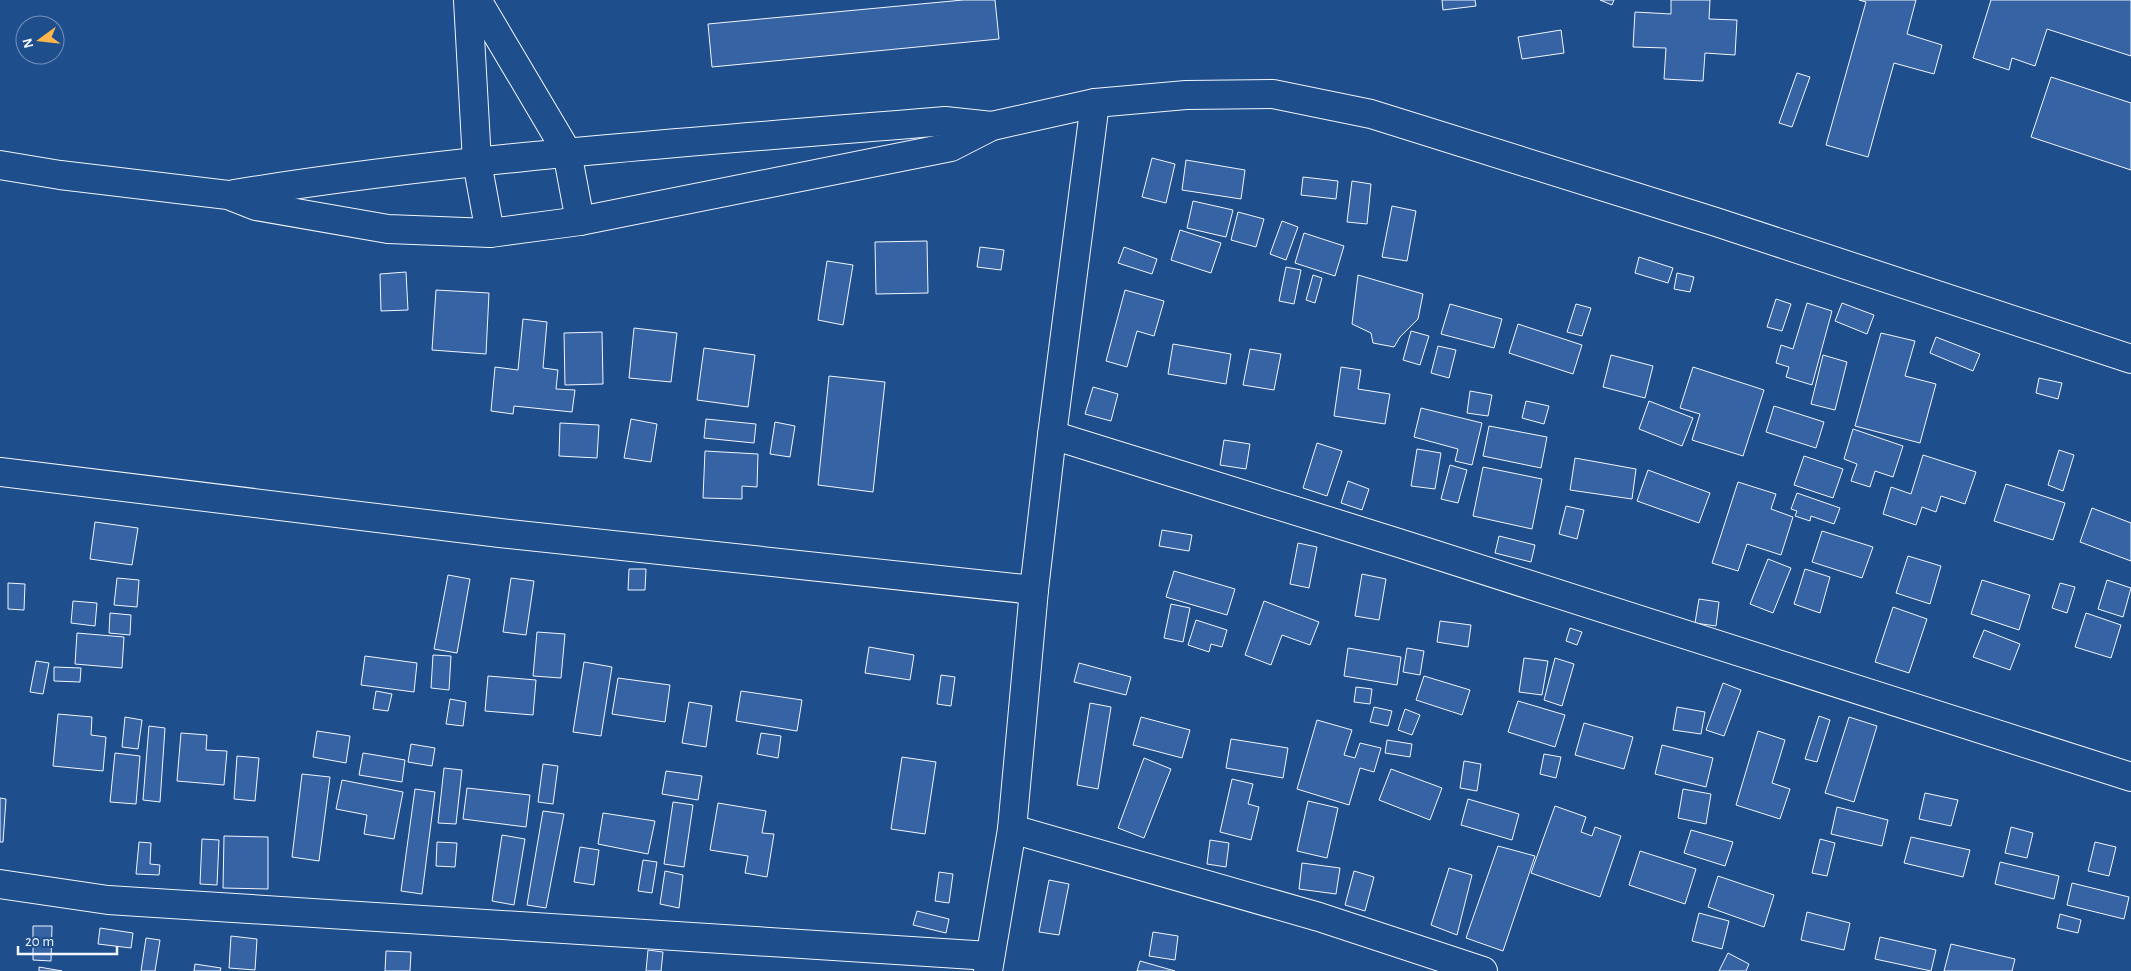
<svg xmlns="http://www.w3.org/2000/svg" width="2131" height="971" viewBox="0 0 2131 971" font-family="'Alegreya Sans',sans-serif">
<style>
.building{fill:#3563a3;stroke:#f2f6ff}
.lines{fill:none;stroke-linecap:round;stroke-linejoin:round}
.minor-casing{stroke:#f2f6ff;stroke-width:30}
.minor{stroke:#1f4e8c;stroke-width:28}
</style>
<rect width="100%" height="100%" fill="#1f4e8c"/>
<!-- building -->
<g class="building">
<polygon points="963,0 995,0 999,39 712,67 708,24"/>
<polygon points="1442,0 1475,0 1476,6 1443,10"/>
<polygon points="1600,0 1614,0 1612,5"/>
<polygon points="1671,0 1710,0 1709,19 1737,20 1735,55 1705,53 1703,81 1664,79 1666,48 1633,47 1635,12 1671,14"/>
<polygon points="1859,0 1916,0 1907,34 1942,45 1934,74 1894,63 1868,157 1826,145 1866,2"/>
<polygon points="1991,0 2131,0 2131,56 2047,29 2035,66 2012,58 2009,70 1973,58"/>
<polygon points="1561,30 1564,53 1522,59 1518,37"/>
<polygon points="1797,73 1810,77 1792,127 1779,123"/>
<polygon points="2051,77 2131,103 2131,170 2031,137"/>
<polygon points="1152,158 1175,164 1166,203 1142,197"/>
<polygon points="1186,160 1245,170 1241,199 1182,190"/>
<polygon points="1303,177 1338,181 1336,199 1301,195"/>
<polygon points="1352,181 1371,184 1367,224 1347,222"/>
<polygon points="1193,201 1233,210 1226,237 1187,228"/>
<polygon points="1392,206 1416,211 1407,261 1382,257"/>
<polygon points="1238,212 1264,219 1256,247 1231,240"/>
<polygon points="1282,221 1298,227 1286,260 1270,254"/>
<polygon points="1180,230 1221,243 1211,273 1171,260"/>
<polygon points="1304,233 1344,246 1335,276 1295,263"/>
<polygon points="927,241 928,293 876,294 875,242"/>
<polygon points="980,247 1004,250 1001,270 977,267"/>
<polygon points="1124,247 1157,259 1152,274 1118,263"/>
<polygon points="1639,257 1673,268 1668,283 1635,273"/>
<polygon points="827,261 853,265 843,325 818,320"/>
<polygon points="1286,267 1301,270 1294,304 1279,301"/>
<polygon points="406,272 408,310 381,311 380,274"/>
<polygon points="1677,273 1694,277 1690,292 1674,289"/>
<polygon points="1313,275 1322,278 1315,303 1306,300"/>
<polygon points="1358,275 1423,294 1418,319 1400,337 1394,347 1373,343 1371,333 1352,324"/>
<polygon points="436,290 489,293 486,354 432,350"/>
<polygon points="1125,290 1164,301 1154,336 1137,331 1127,367 1106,361"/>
<polygon points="1776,299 1791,304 1782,331 1767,327"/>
<polygon points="1807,303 1832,311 1812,385 1786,377 1789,367 1776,363 1781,345 1793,349"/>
<polygon points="1842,303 1874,315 1867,334 1835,321"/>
<polygon points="1450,304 1502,319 1494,348 1441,334"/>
<polygon points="1576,304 1591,308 1582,336 1567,332"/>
<polygon points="523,319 547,322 543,368 558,370 556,389 575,390 572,412 514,406 513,414 491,411 495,367 518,370"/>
<polygon points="1518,324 1582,345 1573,374 1509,353"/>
<polygon points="634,328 677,333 671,382 629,378"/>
<polygon points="1411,331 1429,336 1420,365 1403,360"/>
<polygon points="602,332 603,384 565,385 564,333"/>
<polygon points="1881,333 1915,341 1905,376 1936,384 1920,443 1855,426"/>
<polygon points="1936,337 1980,354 1973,371 1930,353"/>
<polygon points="1173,344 1231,354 1226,384 1168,374"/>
<polygon points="1438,346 1456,350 1449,378 1431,373"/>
<polygon points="704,348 755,355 748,407 697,400"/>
<polygon points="1250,349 1281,354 1274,390 1243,385"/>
<polygon points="1611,355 1653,366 1645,398 1603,387"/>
<polygon points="1823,355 1847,362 1835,410 1811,404"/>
<polygon points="1341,367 1361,370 1358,389 1390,394 1385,424 1334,416"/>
<polygon points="1693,367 1764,390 1743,456 1692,440 1700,414 1680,408"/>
<polygon points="829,376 885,382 873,492 818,485"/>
<polygon points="2039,378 2062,383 2058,399 2036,393"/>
<polygon points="1093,387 1118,394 1111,421 1085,414"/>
<polygon points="1470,391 1492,395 1488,416 1467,413"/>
<polygon points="1526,401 1549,406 1544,424 1522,418"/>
<polygon points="1649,401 1693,418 1682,446 1639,429"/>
<polygon points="1774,406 1824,422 1816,448 1766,432"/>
<polygon points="1421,408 1482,423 1472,465 1455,461 1458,449 1414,437"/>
<polygon points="631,419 657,424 651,462 624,458"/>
<polygon points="706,419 756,424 754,443 704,438"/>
<polygon points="775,422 795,426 790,457 770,454"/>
<polygon points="560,423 599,425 597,458 559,456"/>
<polygon points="1489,426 1547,437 1541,468 1483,456"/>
<polygon points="1853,429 1903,446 1893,477 1875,471 1870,487 1851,481 1857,464 1844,459"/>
<polygon points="1224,440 1250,444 1246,469 1220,465"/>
<polygon points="1317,443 1342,451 1327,496 1303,488"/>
<polygon points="1417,449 1441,453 1435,489 1411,486"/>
<polygon points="2059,450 2074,455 2063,491 2048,485"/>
<polygon points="705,451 758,454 757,487 742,486 742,499 703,498"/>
<polygon points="1923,455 1976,472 1965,504 1941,496 1936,512 1922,507 1916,525 1883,514 1891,487 1911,494"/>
<polygon points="1804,456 1843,469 1833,498 1794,485"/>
<polygon points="1575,458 1636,469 1632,499 1570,490"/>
<polygon points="1450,465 1467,470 1458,503 1441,499"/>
<polygon points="1483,467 1542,479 1532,529 1473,516"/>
<polygon points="1648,470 1710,493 1699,523 1637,501"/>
<polygon points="1348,481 1369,489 1362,510 1341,503"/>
<polygon points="1738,482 1776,494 1771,509 1793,517 1781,555 1747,544 1738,571 1712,563"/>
<polygon points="2006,484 2065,503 2053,540 1994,521"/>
<polygon points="1797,493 1840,508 1834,524 1811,516 1810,521 1795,516 1797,511 1791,509"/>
<polygon points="1566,506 1584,510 1577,539 1559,534"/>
<polygon points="2092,508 2131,523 2131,561 2080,542"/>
<polygon points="95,522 138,528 132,565 90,559"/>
<polygon points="1162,530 1192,535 1189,551 1159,546"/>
<polygon points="1822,531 1873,547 1862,578 1812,562"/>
<polygon points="1499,536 1535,545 1531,562 1495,553"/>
<polygon points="1298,543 1317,547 1309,588 1290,584"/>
<polygon points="1908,556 1941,566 1930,604 1896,593"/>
<polygon points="1768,559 1791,568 1773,613 1750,604"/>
<polygon points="629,569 646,569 645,590 628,590"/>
<polygon points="1805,569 1830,577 1820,613 1794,604"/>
<polygon points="1174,571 1235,589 1227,615 1166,597"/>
<polygon points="1362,574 1386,579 1379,620 1355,616"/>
<polygon points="448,575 470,579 457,653 434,649"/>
<polygon points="117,578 139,580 137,607 114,605"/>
<polygon points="511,578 534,581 526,635 503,632"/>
<polygon points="1982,580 2030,595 2019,630 1971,614"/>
<polygon points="2107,580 2131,588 2123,617 2098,609"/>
<polygon points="8,583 25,584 24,610 8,609"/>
<polygon points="2060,583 2075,587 2067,613 2052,608"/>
<polygon points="1699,599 1719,602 1716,626 1695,623"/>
<polygon points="73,601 97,603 95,626 71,623"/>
<polygon points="1264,601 1319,622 1310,645 1282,635 1271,665 1245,655"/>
<polygon points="1171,604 1190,608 1183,642 1164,638"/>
<polygon points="1893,607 1927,619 1909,673 1875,662"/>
<polygon points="110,613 131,615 130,635 109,633"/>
<polygon points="2086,613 2121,625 2111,658 2075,647"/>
<polygon points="1196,620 1227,630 1222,647 1211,644 1209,652 1188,645"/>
<polygon points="1440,621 1471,625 1468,647 1437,642"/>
<polygon points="1570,628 1582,632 1577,645 1566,641"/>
<polygon points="1984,630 2020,644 2010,670 1973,657"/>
<polygon points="537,632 565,634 561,678 533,676"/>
<polygon points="77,633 124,637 122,668 75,664"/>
<polygon points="869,647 914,655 910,680 865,673"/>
<polygon points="1348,648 1401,657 1397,685 1344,676"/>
<polygon points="1407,648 1424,651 1420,675 1403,672"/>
<polygon points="433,655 451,656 449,690 431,688"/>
<polygon points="365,656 417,663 414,692 361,685"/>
<polygon points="1524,658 1548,661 1542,695 1519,692"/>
<polygon points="1555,658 1574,664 1562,706 1544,700"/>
<polygon points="36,661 49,663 43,694 30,692"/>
<polygon points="584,662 612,667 601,736 573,732"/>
<polygon points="1079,663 1131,677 1126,695 1074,682"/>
<polygon points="54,667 81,668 80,682 54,681"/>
<polygon points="941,675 955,677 951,706 937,704"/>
<polygon points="488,676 536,680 533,715 485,711"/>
<polygon points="1424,676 1470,690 1462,715 1416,700"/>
<polygon points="618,678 670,685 665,722 612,714"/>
<polygon points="1723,683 1741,690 1724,736 1706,730"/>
<polygon points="1356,687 1372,689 1370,704 1354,702"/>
<polygon points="376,691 392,694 388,711 373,709"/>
<polygon points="741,691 802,700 797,731 736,721"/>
<polygon points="450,699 466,702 463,726 446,724"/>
<polygon points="1518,701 1565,715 1555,747 1508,732"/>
<polygon points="689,702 712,706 706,747 682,743"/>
<polygon points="1090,703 1111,707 1098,789 1077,785"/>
<polygon points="1374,707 1392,711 1388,726 1370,722"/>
<polygon points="1677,707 1705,712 1701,734 1673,730"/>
<polygon points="1405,709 1420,715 1412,735 1398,730"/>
<polygon points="58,714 92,717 91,735 106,737 103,771 53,766"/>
<polygon points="1819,716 1830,720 1817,762 1805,759"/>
<polygon points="125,717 142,720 138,749 122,747"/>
<polygon points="1141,717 1190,730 1182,758 1133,745"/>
<polygon points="1849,717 1877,726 1854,802 1825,793"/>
<polygon points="1317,720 1352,730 1344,755 1355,758 1360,743 1381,748 1374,772 1360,768 1349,805 1297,789"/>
<polygon points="1584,723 1633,737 1624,769 1575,755"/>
<polygon points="149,726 165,728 160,802 143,800"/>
<polygon points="317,731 350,736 346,763 313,757"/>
<polygon points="1758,731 1785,740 1772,783 1790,789 1780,819 1736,805"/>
<polygon points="181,733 207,735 206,750 227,751 224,785 177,781"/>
<polygon points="761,733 781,736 778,758 757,754"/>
<polygon points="1231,739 1288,748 1283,778 1226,768"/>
<polygon points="1387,740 1412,744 1410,757 1385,753"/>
<polygon points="411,744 435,748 432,766 408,762"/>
<polygon points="1662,745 1713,758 1706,787 1655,774"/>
<polygon points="115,753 140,756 136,804 110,802"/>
<polygon points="363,753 405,760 402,782 359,775"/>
<polygon points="1544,754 1561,757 1556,778 1540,774"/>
<polygon points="237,756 259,758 255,801 234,799"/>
<polygon points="902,757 936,762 925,834 891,829"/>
<polygon points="1144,758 1171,769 1144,838 1118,828"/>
<polygon points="1464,761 1481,764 1477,791 1460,788"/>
<polygon points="543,764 558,766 553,804 538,802"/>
<polygon points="444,768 462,770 456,824 438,823"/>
<polygon points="1391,769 1442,788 1430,820 1379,800"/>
<polygon points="666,771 702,776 698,800 662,794"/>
<polygon points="302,774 330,777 319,861 292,857"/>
<polygon points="1232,779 1253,784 1248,804 1259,807 1251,840 1220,832"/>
<polygon points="342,780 403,792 394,839 364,834 367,815 336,809"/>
<polygon points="467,788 530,795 526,827 463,819"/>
<polygon points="415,789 435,792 422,894 401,891"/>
<polygon points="1683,789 1711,794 1706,824 1678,818"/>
<polygon points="1925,793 1958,800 1951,826 1919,819"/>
<polygon points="0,798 6,799 3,842 0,842"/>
<polygon points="1468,799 1519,814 1512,840 1461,825"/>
<polygon points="1308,801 1338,808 1327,858 1297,851"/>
<polygon points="673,802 693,805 684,867 664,864"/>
<polygon points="718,803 766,811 762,833 774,834 767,877 745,873 748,856 710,850"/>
<polygon points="1555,806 1586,817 1581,832 1592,836 1595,827 1621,836 1600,897 1531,873"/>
<polygon points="1837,807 1888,820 1882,846 1831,834"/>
<polygon points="543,811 564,814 546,908 527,905"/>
<polygon points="603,813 655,821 648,854 598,844"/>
<polygon points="2011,827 2033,833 2027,858 2005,853"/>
<polygon points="1691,830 1733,842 1725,866 1684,853"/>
<polygon points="502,835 525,839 514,905 492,901"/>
<polygon points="224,836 268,837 268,889 223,888"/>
<polygon points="1911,837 1970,850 1963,877 1904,863"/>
<polygon points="202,839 219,840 217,885 200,884"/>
<polygon points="1820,839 1835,843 1827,876 1812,873"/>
<polygon points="1210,840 1229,843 1226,867 1207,864"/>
<polygon points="139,842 151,843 150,864 160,865 159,875 136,874"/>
<polygon points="437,842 457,843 455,867 436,866"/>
<polygon points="2095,842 2116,847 2109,876 2088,871"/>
<polygon points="1498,846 1535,856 1503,951 1466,938"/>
<polygon points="580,847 599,850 594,885 574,882"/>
<polygon points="1640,851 1696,869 1685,904 1629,885"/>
<polygon points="643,860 657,862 652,893 638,891"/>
<polygon points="2000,862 2059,876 2054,899 1995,884"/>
<polygon points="1302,863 1340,868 1336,894 1299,889"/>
<polygon points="1449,868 1472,875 1457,935 1431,925"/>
<polygon points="665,871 683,875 679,908 660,904"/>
<polygon points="1354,871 1374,877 1365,911 1345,905"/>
<polygon points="939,872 953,874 949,903 935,901"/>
<polygon points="1718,876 1774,895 1764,927 1708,907"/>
<polygon points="1049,880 1069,884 1059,935 1039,932"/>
<polygon points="2072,883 2129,897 2124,919 2067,905"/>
<polygon points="917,911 949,919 946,933 913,925"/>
<polygon points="1807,912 1850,923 1844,950 1801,940"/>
<polygon points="1699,913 1729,921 1722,949 1692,941"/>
<polygon points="2060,914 2081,920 2078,933 2057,928"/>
<polygon points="33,926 52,926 51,961 33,960"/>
<polygon points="100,928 133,933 131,948 98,944"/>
<polygon points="1153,932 1178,936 1175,960 1149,956"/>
<polygon points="231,936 257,939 255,970 229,968"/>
<polygon points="1880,937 1936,950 1931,971 1875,959"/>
<polygon points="146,938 160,940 155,971 141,971"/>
<polygon points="1951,944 2015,959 2012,971 1944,971"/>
<polygon points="648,950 663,952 661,971 646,971"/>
<polygon points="386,951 411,952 410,971 385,971"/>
<polygon points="1728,953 1749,964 1746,971 1719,971"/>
<polygon points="1140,961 1175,971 1137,971"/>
<polygon points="195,964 221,968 220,971 194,971"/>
<polygon points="39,967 62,971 39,971"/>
</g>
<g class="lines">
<!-- minor casing -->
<g class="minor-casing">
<g id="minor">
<polyline points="468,0 477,162 490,233"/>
<polyline points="477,0 567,152 580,221"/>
<polyline points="0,165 60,175 228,195 256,206 388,229 490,233 580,221 951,147 992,126 1095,103 1186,95 1273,94 1371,114 1716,222 2131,359"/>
<path d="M234 194C469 156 708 141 945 121L992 126"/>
<polyline points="1052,435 1402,544 2131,777"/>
<polyline points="0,472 500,533 1034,590"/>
<polyline points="1012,829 1319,917 1483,971"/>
<polyline points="0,884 108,900 990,956"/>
<polyline points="988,971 1012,829 1034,590 1052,435 1095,103"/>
</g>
</g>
<!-- minor -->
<use href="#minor" class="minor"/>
</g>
<!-- north arrow -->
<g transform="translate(40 40) rotate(255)"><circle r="24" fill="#1f4e8c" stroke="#7391ba"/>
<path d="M0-4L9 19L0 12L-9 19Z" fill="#ffb74d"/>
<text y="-8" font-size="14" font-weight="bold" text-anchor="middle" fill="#f2f6ff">N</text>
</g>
<!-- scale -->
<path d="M18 946v8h99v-8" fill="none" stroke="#f2f6ff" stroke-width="2.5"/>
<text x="25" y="946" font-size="15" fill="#f2f6ff" stroke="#1f4e8c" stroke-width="4" paint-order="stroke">20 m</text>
</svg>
